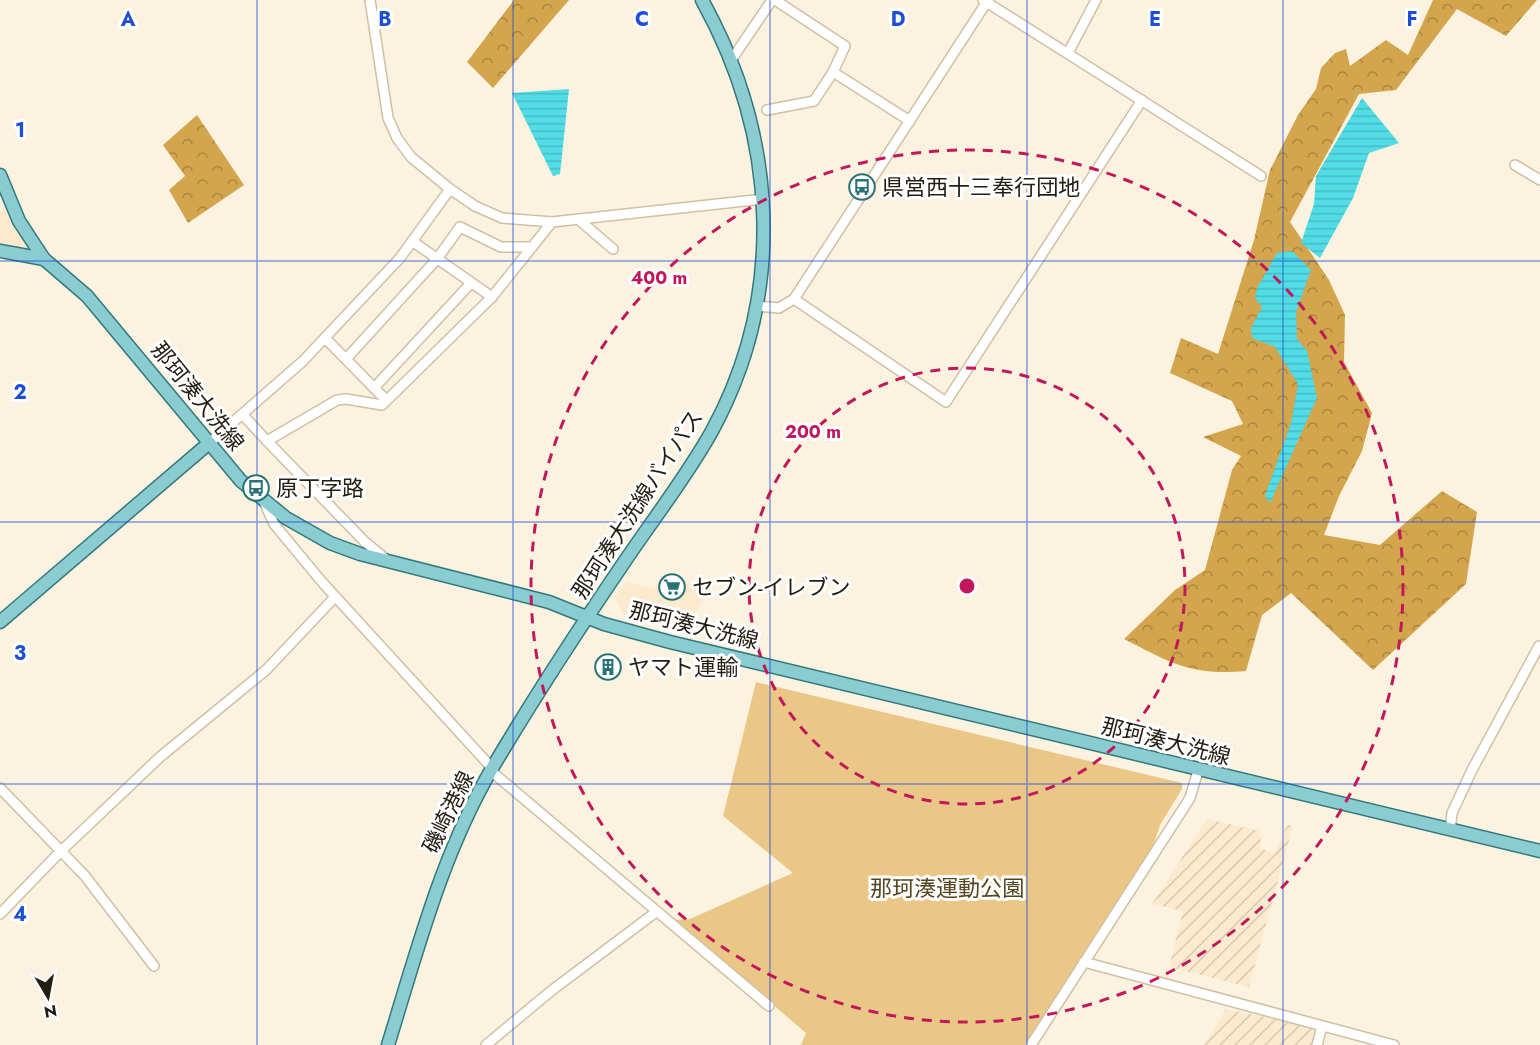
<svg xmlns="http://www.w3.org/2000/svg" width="1540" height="1045" viewBox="0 0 1540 1045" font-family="Jost,'Noto Sans JP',sans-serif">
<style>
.built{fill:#fbeacd}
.industrial{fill:url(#industrial-furrows)}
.forest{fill:url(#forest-crowns)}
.park{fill:#ebc787}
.water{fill:url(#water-rules)}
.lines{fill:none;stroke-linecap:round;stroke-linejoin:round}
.minor-casing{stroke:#d0c0a2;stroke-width:12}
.major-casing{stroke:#33797a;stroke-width:15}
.minor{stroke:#fff;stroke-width:9}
.major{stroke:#8accd1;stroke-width:12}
.grid{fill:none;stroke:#1d4ed8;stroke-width:1.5;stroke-opacity:0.55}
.ring{fill:none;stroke:#c2185b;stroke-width:3;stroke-dasharray:10 8}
.labels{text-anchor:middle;stroke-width:6;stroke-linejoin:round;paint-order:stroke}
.poi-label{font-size:22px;fill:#231d12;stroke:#fff;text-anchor:start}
.street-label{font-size:22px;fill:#231d12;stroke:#fff}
.park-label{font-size:22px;fill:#57441f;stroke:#fff}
.grid-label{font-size:20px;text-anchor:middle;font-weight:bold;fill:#1d4ed8;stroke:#fff;stroke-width:6;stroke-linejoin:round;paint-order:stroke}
.centre{fill:#c2185b;stroke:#fff;stroke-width:3}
.ring-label{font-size:18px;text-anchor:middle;font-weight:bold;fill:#c2185b;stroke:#fff;stroke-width:6;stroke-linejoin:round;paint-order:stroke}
</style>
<defs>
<pattern id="industrial-furrows" width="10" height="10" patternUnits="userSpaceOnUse" patternTransform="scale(1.5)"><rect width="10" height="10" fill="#fbeacd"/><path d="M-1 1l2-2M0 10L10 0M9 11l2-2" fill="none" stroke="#d7c8af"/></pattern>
<pattern id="forest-crowns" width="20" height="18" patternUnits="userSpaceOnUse" patternTransform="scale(1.5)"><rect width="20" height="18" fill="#d3a54d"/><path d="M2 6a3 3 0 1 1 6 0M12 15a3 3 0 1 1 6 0" fill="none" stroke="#ab863f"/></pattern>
<pattern id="water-rules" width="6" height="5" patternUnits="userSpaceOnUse" patternTransform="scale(1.5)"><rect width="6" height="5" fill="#51dce6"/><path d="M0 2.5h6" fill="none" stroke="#46bcc4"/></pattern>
</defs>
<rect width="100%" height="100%" fill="#fcf2e0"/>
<!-- built -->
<g class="built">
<polygon points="6,205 28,245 24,250 0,246 0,213"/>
<polygon points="664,573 709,591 685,630 622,614 615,597 627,581 654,589"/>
</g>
<!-- industrial -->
<g class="industrial">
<polygon points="1207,819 1260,831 1261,849 1275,853 1287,825 1293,826 1249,987 1169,967 1183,911 1152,904"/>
<polygon points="1226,1009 1310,1026 1319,1037 1316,1045 1204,1045"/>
</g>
<!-- forest -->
<g class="forest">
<polygon points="514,0 569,0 493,88 467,62"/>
<path d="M1433 0H1537L1506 36 1457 9 1396 90 1359 94 1290 222 1329 280 1345 315 1344 362 1372 413 1362 451 1339 496 1324 535 1380 545 1442 491 1477 512 1466 584 1373 670 1291 593 1262 615 1246 671C1191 676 1171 663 1124 639L1175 590 1205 570 1232 470 1241 456 1203 437 1243 424 1232 401 1170 373 1181 338 1218 354 1254 240 1270 170 1298 115 1316 89 1321 68 1335 53 1346 49 1350 66 1386 40 1408 55Z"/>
<polygon points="197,115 244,185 188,223 169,190 185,176 163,145"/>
</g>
<!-- park -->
<polygon class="park" points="756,682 1182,783 1182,789 1160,825 1148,861 1031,1045 801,1045 806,1033 674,920 690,919 793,873 723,816"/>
<!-- water -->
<g class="water">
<polygon points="569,89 560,174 553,176 512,93"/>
<polygon points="1362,98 1399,143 1369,153 1353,198 1320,258 1301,243 1314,204 1316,176"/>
<polygon points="1292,251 1311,270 1296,312 1297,339 1307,351 1317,398 1270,503 1265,496 1291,423 1298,384 1275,347 1252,338 1251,328 1262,307 1255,298 1257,288 1277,253"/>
</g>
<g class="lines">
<!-- minor casing -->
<g class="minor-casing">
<g id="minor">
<polyline points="370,0 388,118 397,138 411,157 450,189 475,206 502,218 552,222 764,199"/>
<polyline points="775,0 845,46 833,72 910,121"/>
<polyline points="983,0 1261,176"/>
<polyline points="1068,53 1096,0"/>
<polyline points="732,59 772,0"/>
<polyline points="767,110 814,101 833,72"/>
<polyline points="1515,165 1540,180"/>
<polyline points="578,219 613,249"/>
<polyline points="412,241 492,297"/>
<polyline points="794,299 946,402 1142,100"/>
<polyline points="757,306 779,308 794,299 988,0"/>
<polyline points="325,338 386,400"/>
<polyline points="346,359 437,259 460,227 501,247 532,247"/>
<polyline points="374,388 471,283"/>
<polyline points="243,415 267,441 337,400 346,399 382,405 492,297 552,222"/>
<polyline points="267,441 365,542 387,560"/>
<polyline points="208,444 303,361 400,258 450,189"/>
<polyline points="265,504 274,524 322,582 492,768"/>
<polyline points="491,771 769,1006"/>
<polyline points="0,788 85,876 154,966"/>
<polyline points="1450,830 1452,813 1472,770 1539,646"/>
<polyline points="0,914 60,852 160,757 266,670 335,597"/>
<polyline points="1084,962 1394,1045"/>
<polyline points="486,1045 551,991 656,912"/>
<polyline points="1031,1045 1190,798 1198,771"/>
<polyline points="1317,1045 1322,1026"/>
</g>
</g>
<!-- major casing -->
<g class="major-casing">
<g id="major">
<polyline points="0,175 19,221 44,259 87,296 241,481 286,518 330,543 360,554 549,602 604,624 670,642 1540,851"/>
<polyline points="0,251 44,259"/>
<polyline points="0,622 208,444"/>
<path d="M388 1045C418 948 442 853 494 765 535 696 580 627 625 561 654 518 687 476 712 431 787 293 777 135 702 0"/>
</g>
</g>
<!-- minor -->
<use href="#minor" class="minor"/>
<!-- major -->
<use href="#major" class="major"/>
</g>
<!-- grid -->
<path class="grid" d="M257 0V1045M513 0V1045M770 0V1045M1027 0V1045M1283 0V1045M0 261H1540M0 522H1540M0 784H1540"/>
<!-- distance rings -->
<g class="ring">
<circle cx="967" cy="586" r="218"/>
<circle cx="967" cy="586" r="436"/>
</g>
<!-- icons -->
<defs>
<g id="bus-ring" transform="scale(1.35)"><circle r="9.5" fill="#fff" stroke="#287277" stroke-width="1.5"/><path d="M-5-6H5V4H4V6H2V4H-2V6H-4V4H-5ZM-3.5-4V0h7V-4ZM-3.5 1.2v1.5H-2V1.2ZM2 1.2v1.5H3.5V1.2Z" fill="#287277"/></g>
<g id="supermarket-ring" transform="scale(1.35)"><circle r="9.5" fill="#fff" stroke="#287277" stroke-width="1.5"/><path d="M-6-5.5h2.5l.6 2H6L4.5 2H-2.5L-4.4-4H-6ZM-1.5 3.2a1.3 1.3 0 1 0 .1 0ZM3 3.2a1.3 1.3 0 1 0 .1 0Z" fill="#287277"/></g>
<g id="building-ring" transform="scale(1.35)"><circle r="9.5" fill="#fff" stroke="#287277" stroke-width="1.5"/><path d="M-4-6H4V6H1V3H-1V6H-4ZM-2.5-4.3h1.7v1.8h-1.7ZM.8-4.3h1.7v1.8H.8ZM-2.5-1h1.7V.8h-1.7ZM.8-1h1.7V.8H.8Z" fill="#287277"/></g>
</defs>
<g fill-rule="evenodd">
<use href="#bus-ring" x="862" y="187"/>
<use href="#bus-ring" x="256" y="488"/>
<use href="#supermarket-ring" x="672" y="587"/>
<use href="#building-ring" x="608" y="667"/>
</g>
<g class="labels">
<!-- poi labels -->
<g class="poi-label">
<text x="882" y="195">県営西十三奉行団地</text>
<text x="276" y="496">原丁字路</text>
<text x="692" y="595">セブン-イレブン</text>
<text x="628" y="675">ヤマト運輸</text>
</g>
<!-- street labels -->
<g class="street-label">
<text transform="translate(198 396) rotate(51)" y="8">那珂湊大洗線</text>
<text transform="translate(637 504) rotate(-57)" y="8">那珂湊大洗線バイパス</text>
<text transform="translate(694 625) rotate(14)" y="8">那珂湊大洗線</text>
<text transform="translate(1166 741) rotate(14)" y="8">那珂湊大洗線</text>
<text transform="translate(448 812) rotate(-64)" y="8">磯崎港線</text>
</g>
<!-- park labels -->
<g class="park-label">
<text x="947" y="896">那珂湊運動公園</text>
</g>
</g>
<g class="grid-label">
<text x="128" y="26">A</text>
<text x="385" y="26">B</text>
<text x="642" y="26">C</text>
<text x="898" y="26">D</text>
<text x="1155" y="26">E</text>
<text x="1412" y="26">F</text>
<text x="20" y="137">1</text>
<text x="20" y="399">2</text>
<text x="20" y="660">3</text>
<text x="20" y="921">4</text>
</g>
<circle cx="967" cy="586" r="9" class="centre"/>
<g class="ring-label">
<text x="659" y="284">400 m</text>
<text x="813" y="438">200 m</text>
</g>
<!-- north arrow -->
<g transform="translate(48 997) rotate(170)" stroke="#ffffff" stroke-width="4.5" paint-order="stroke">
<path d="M0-4.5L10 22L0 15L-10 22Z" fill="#231d12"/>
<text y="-9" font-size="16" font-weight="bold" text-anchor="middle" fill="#231d12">N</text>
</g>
</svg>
